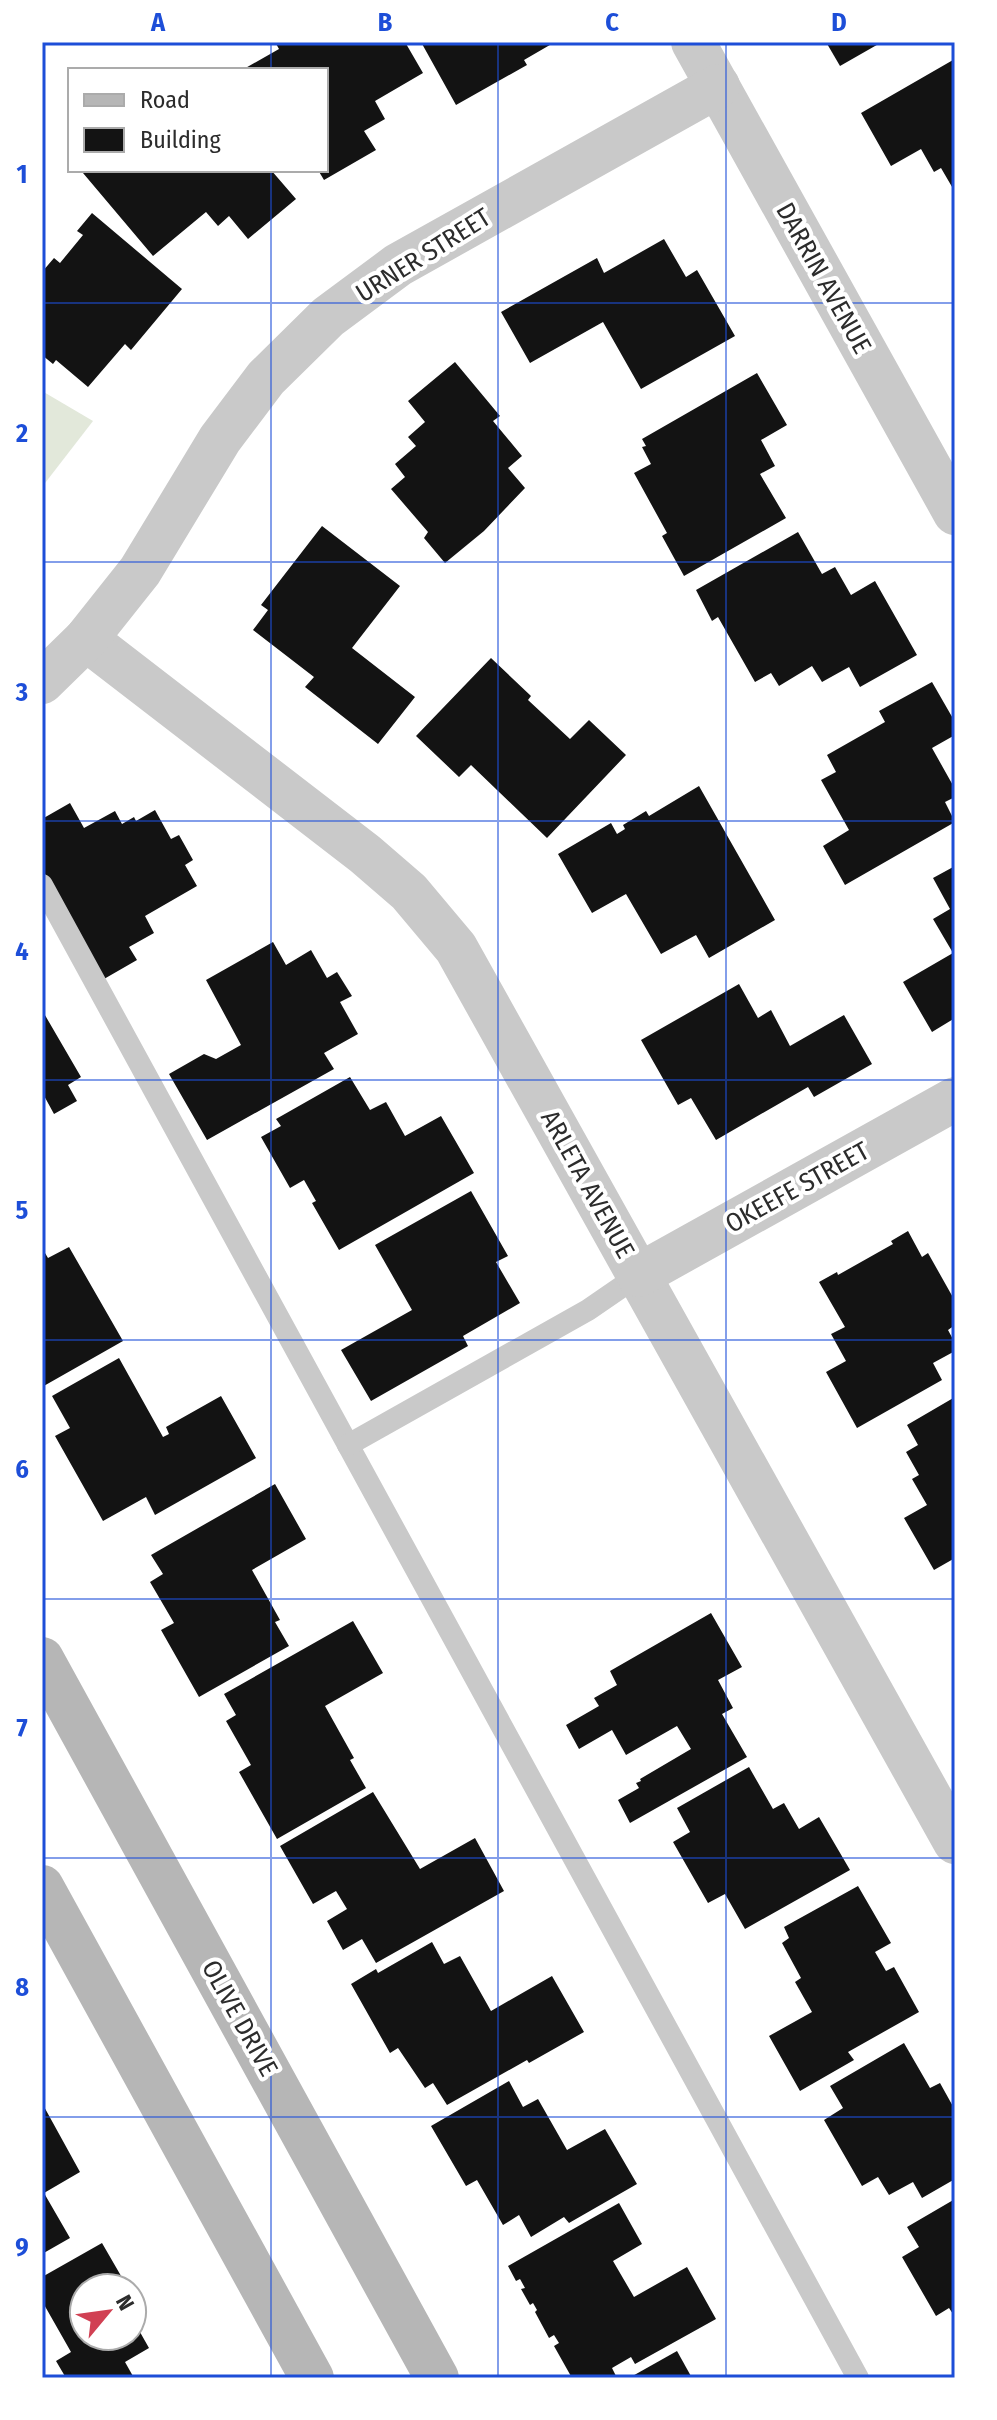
<svg xmlns="http://www.w3.org/2000/svg" width="997" height="2420" viewBox="0 0 997 2420" font-family="'Fira Sans Condensed',sans-serif">
<style>
.green{fill:#e2e8da}
.building{fill:#131313}
.lines{fill:none;stroke-linecap:round;stroke-linejoin:round}
.lane{stroke:#c9c9c9;stroke-width:22}
.street{stroke:#c9c9c9;stroke-width:44}
.secondary{stroke:#b6b6b6;stroke-width:44}
.grid{fill:none;stroke:#1d4ed8;stroke-width:2;stroke-opacity:0.55}
.labels{text-anchor:middle;stroke-width:8;stroke-linejoin:round;paint-order:stroke}
.street-label{font-size:26px;fill:#2c2c2c;stroke:#fff}
.neatline{fill:none;stroke:#1d4ed8;stroke-width:3}
.grid-label{font-size:26px;text-anchor:middle;font-weight:bold;fill:#1d4ed8}
</style>
<rect width="100%" height="100%" fill="#fff"/>
<!-- green -->
<polygon class="green" points="42,391 93,421 42,487"/>
<!-- building -->
<g class="building">
<polygon points="275,42 405,42 423,73 375,101 385,119 364,131 376,150 324,180 318,170 326,170 326,70 242,70 279,49"/>
<polygon points="421,42 555,42 524,60 527,65 456,105"/>
<polygon points="826,42 882,42 840,66"/>
<polygon points="953,60 955,63 955,192 941,168 934,172 921,149 891,166 861,113"/>
<polygon points="87,170 271,170 296,199 248,239 229,216 218,226 206,212 153,256 83,173"/>
<polygon points="92,213 182,289 131,350 125,344 88,387 56,360 53,364 42,355 42,272 54,258 60,263 83,235 77,231"/>
<polygon points="664,239 686,277 697,270 735,336 641,389 603,322 530,363 501,312 597,258 604,273"/>
<polygon points="455,362 500,416 493,421 522,456 508,468 525,488 484,531 445,563 424,538 428,532 391,489 405,477 395,464 416,446 408,437 425,422 408,401"/>
<polygon points="757,373 787,425 761,440 775,466 760,474 786,518 684,576 662,536 667,533 634,473 651,464 642,447 646,446 642,439"/>
<polygon points="322,526 400,586 352,648 415,697 378,744 305,687 314,677 253,630 268,610 261,605"/>
<polygon points="798,532 822,574 835,567 851,595 875,581 917,655 860,687 849,667 822,682 812,666 779,686 771,673 755,682 718,617 712,621 696,590"/>
<polygon points="491,658 531,696 528,700 570,739 589,720 626,755 547,838 471,765 459,777 416,736"/>
<polygon points="932,682 955,722 955,735 932,748 955,789 955,797 945,802 955,822 845,885 823,846 849,830 821,780 836,772 827,755 885,722 879,711"/>
<polygon points="699,786 775,920 709,958 696,935 661,954 626,894 592,913 558,854 611,823 617,834 625,829 623,825 646,811 649,816"/>
<polygon points="70,803 84,828 115,811 122,824 134,817 136,821 155,810 171,839 179,835 193,860 185,865 197,886 145,916 154,933 129,947 137,960 104,979 42,869 42,819"/>
<polygon points="955,866 955,1018 932,1032 903,982 953,953 933,919 950,909 933,878"/>
<polygon points="273,942 286,965 311,950 327,978 337,972 352,996 340,1002 358,1034 324,1053 334,1069 207,1140 169,1074 204,1054 216,1059 241,1045 206,980"/>
<polygon points="739,984 758,1018 771,1010 790,1046 844,1015 872,1064 814,1097 808,1087 716,1140 691,1098 678,1105 641,1040"/>
<polygon points="42,1010 81,1077 68,1085 77,1101 54,1114 42,1092"/>
<polygon points="350,1077 370,1110 386,1102 405,1136 441,1116 474,1173 339,1250 312,1203 316,1201 304,1180 290,1188 261,1137 281,1126 276,1119"/>
<polygon points="471,1191 508,1256 496,1262 520,1303 463,1336 468,1346 371,1401 341,1350 412,1310 375,1245"/>
<polygon points="908,1231 922,1257 928,1253 955,1301 955,1325 948,1330 955,1343 955,1351 933,1363 942,1380 857,1428 826,1372 846,1361 831,1334 845,1327 819,1282 837,1272 838,1275 893,1244 891,1241"/>
<polygon points="69,1247 123,1341 42,1387 42,1248 48,1258"/>
<polygon points="119,1358 163,1437 169,1434 166,1427 221,1396 256,1458 155,1515 146,1497 103,1521 55,1436 70,1428 52,1396"/>
<polygon points="955,1397 955,1558 934,1570 904,1518 927,1505 912,1479 919,1475 906,1452 918,1445 907,1425"/>
<polygon points="275,1484 306,1539 252,1570 280,1620 275,1622 289,1646 199,1697 161,1630 174,1623 150,1582 163,1574 151,1555"/>
<polygon points="711,1613 742,1667 718,1680 733,1708 722,1714 747,1757 630,1823 618,1800 639,1788 636,1783 641,1781 640,1779 691,1749 677,1726 626,1755 612,1730 579,1749 566,1725 599,1706 594,1698 617,1685 610,1671"/>
<polygon points="353,1621 383,1673 325,1706 354,1758 350,1760 366,1788 277,1839 239,1772 251,1765 226,1721 236,1715 224,1694"/>
<polygon points="749,1767 773,1809 784,1803 799,1829 819,1817 850,1870 745,1929 725,1894 708,1903 673,1842 690,1832 677,1808"/>
<polygon points="373,1792 420,1869 475,1838 504,1891 376,1963 362,1939 343,1950 327,1921 347,1909 336,1891 313,1904 280,1846"/>
<polygon points="858,1886 891,1943 875,1952 886,1971 894,1967 919,2012 848,2052 854,2060 800,2091 769,2036 812,2012 795,1982 801,1978 782,1943 789,1938 784,1927"/>
<polygon points="432,1942 444,1964 460,1956 491,2011 552,1976 584,2032 529,2063 527,2060 447,2105 433,2083 425,2088 398,2048 390,2053 351,1984 376,1969 378,1973"/>
<polygon points="904,2043 930,2088 940,2083 955,2110 955,2179 922,2198 913,2182 889,2195 878,2177 862,2186 824,2120 843,2108 830,2086"/>
<polygon points="509,2081 523,2107 538,2099 567,2150 605,2129 637,2184 569,2223 564,2217 531,2237 519,2215 503,2225 477,2180 466,2186 431,2126"/>
<polygon points="42,2103 80,2172 44,2193 70,2238 42,2254"/>
<polygon points="955,2199 955,2317 949,2308 936,2316 902,2257 919,2247 907,2227"/>
<polygon points="619,2203 642,2244 613,2261 634,2297 687,2267 716,2319 635,2364 631,2357 612,2368 616,2376 612,2378 572,2378 554,2346 559,2343 554,2335 549,2338 535,2312 537,2310 533,2303 530,2305 521,2289 525,2288 520,2279 516,2281 508,2266"/>
<polygon points="102,2243 128,2288 84,2288 84,2336 132,2336 132,2318 149,2348 125,2362 134,2378 66,2378 56,2361 71,2352 42,2301 42,2277"/>
<polygon points="677,2351 692,2378 629,2378"/>
</g>
<g class="lines">
<!-- lane -->
<g class="lane">
<polyline points="42,885 858,2378"/>
<polyline points="348,1445 588,1310 639,1275"/>
</g>
<!-- street -->
<g class="street">
<polyline points="693,42 955,513"/>
<polyline points="86,639 365,854 409,892 456,948 955,1842"/>
<polyline points="42,682 86,639 140,571 220,439 266,378 328,317 398,265 718,86"/>
<polyline points="639,1275 955,1099"/>
</g>
<!-- secondary -->
<g class="secondary">
<polyline points="42,1659 437,2378"/>
<polyline points="42,1887 312,2378"/>
</g>
</g>
<!-- grid -->
<path class="grid" d="M271 42V70M498 42V2378M726 42V2378M271 170V2378M42 303H955M42 562H955M42 821H955M42 1080H955M42 1340H955M42 1599H955M42 1858H955M42 2117H955"/>
<g class="labels">
<!-- street labels -->
<g class="street-label">
<text transform="translate(423 255) rotate(-32)" y="9">URNER STREET</text>
<text transform="translate(824 278) rotate(61)" y="9">DARRIN AVENUE</text>
<text transform="translate(588 1184) rotate(61)" y="9">ARLETA AVENUE</text>
<text transform="translate(797 1187) rotate(-29)" y="9">OKEEFE STREET</text>
<text transform="translate(240 2018) rotate(61)" y="9">OLIVE DRIVE</text>
</g>
</g>
<!-- border -->
<rect width="997" height="2420" fill="none" stroke="#ffffff" stroke-width="88"/>
<!-- legend -->
<rect x="68" y="68" width="260" height="104" fill="#ffffff" stroke="#ababab" stroke-width="2"/>
<rect x="84" y="94" width="40" height="12" fill="#b6b6b6" stroke="#ababab" stroke-width="2"/>
<text x="140" y="108" font-size="24" fill="#2c2c2c">Road</text>
<rect x="84" y="128" width="40" height="24" fill="#131313" stroke="#ababab" stroke-width="2"/>
<text x="140" y="148" font-size="24" fill="#2c2c2c">Building</text>
<!-- north arrow -->
<g transform="translate(108 2312) rotate(61)"><circle r="38" fill="#ffffff" stroke="#ababab" stroke-width="2"/>
<path d="M0-6L14 30L0 20L-14 30Z" fill="#d14053"/>
<text y="-12" font-size="22" font-weight="bold" text-anchor="middle" fill="#2c2c2c">N</text>
</g>
<rect x="44" y="44" width="909" height="2332" class="neatline"/>
<g class="grid-label">
<text x="158" y="31">A</text>
<text x="385" y="31">B</text>
<text x="612" y="31">C</text>
<text x="839" y="31">D</text>
<text x="22" y="183">1</text>
<text x="22" y="442">2</text>
<text x="22" y="701">3</text>
<text x="22" y="960">4</text>
<text x="22" y="1219">5</text>
<text x="22" y="1478">6</text>
<text x="22" y="1737">7</text>
<text x="22" y="1996">8</text>
<text x="22" y="2256">9</text>
</g>
</svg>
